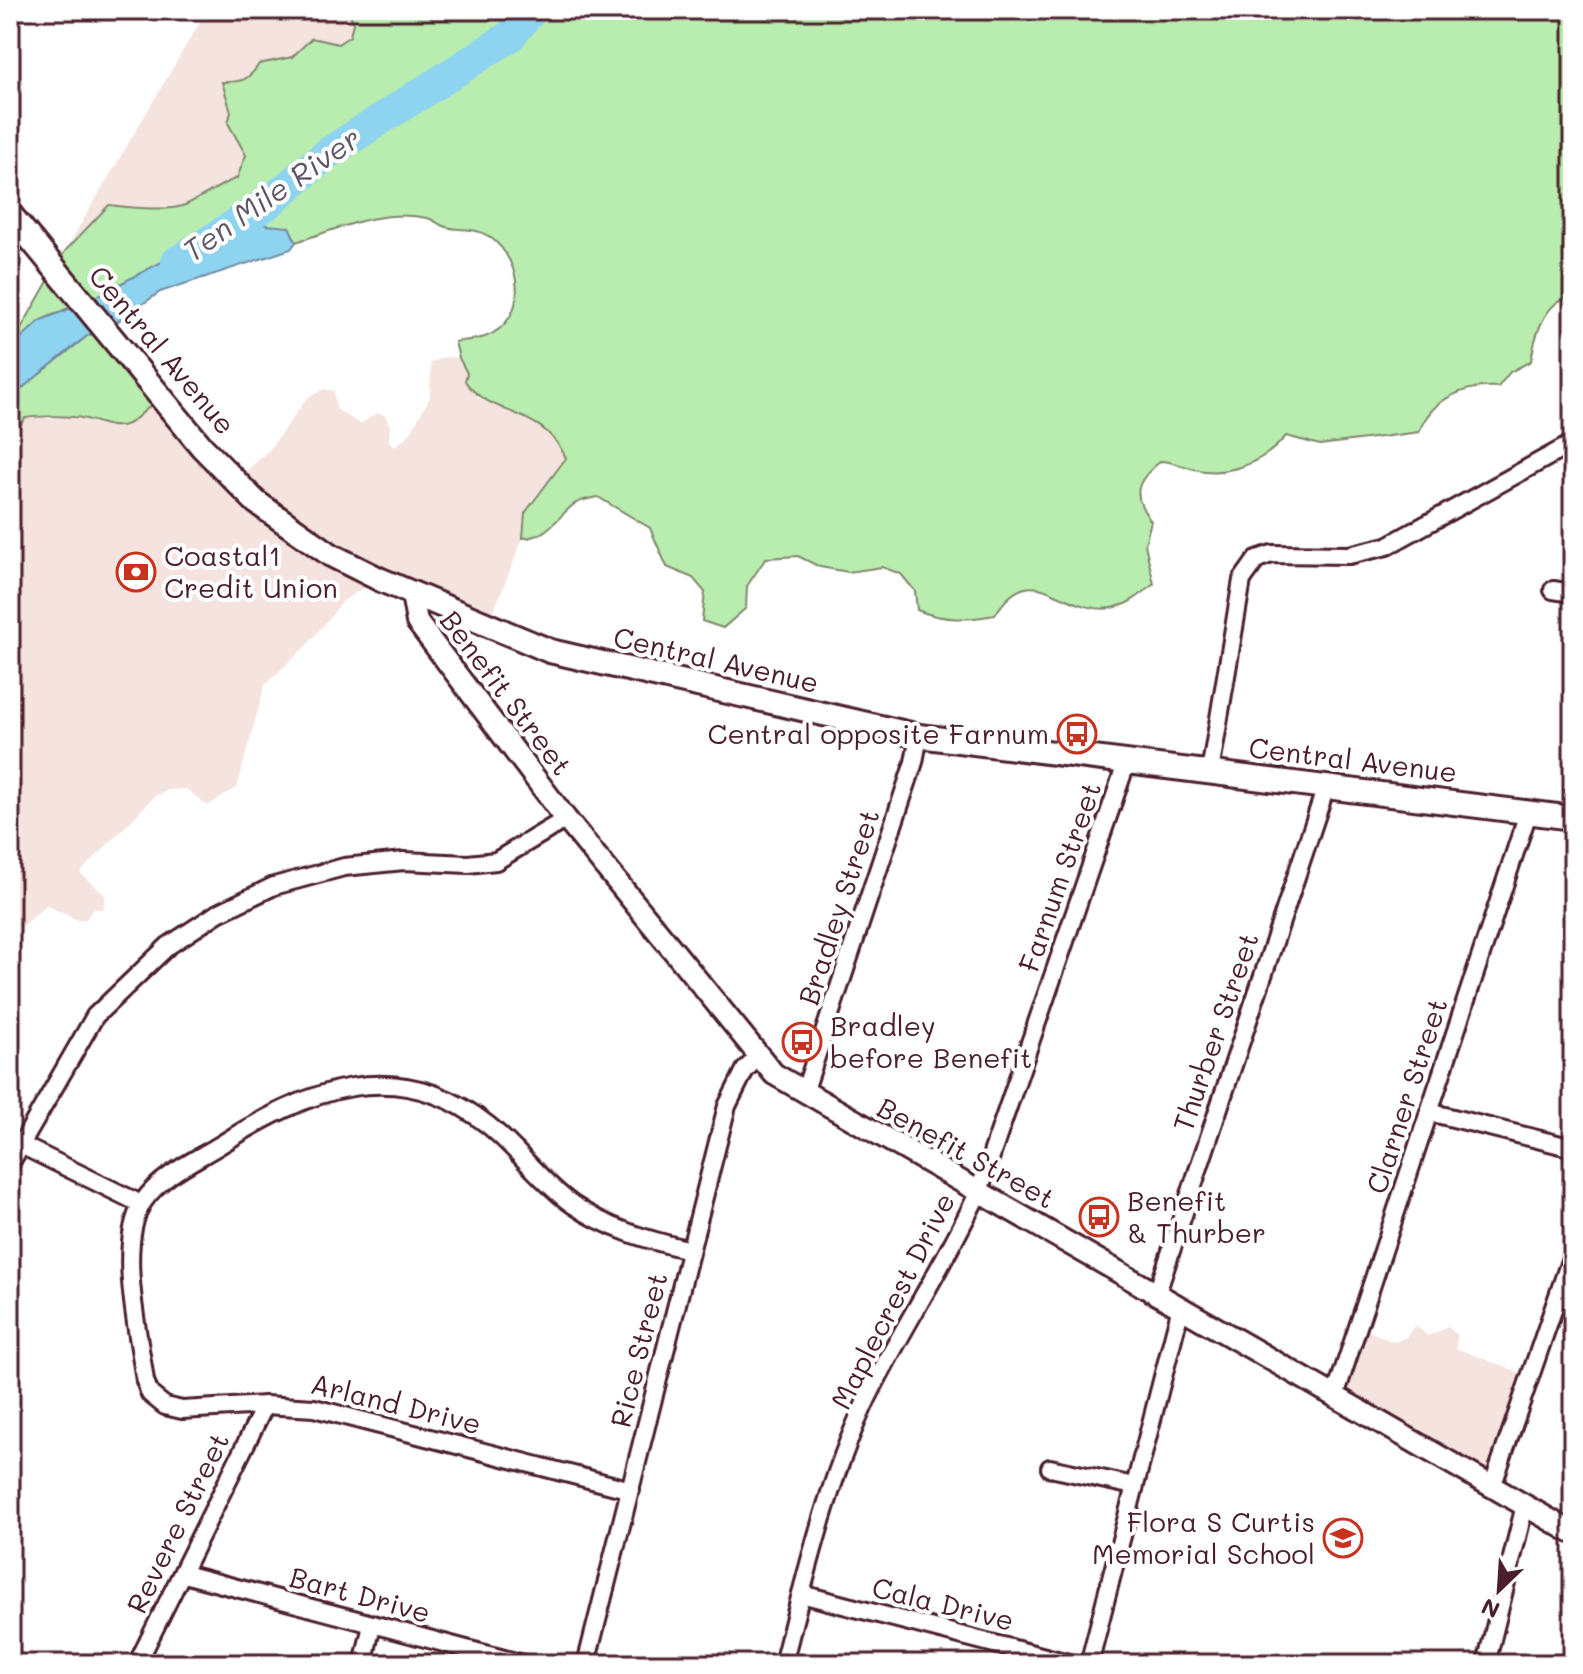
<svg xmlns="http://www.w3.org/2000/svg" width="1583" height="1674" viewBox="0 0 1583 1674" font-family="Mali,sans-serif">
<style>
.built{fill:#f4e3de}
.green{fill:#b8edaf;stroke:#81866d;stroke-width:2}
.water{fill:#8ed3ef;stroke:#738ba1;stroke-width:2}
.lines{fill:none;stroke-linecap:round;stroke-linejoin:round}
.river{stroke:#8ed3ef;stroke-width:32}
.minor-casing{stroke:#4a1f2b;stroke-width:22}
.tertiary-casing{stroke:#4a1f2b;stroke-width:26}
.secondary-casing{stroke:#4a1f2b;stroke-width:28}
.minor{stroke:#fff;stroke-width:16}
.tertiary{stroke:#fff;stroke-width:20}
.secondary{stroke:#fff;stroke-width:22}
.labels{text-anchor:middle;stroke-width:8;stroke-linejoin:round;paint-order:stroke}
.street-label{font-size:28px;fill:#4a1f2b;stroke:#fff}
.poi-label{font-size:28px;fill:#4a1f2b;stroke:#fff;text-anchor:start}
.water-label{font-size:30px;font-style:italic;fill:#5e5566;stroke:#fff}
</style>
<rect width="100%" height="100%" fill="#fff"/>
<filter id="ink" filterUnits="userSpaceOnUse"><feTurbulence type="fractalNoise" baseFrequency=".0125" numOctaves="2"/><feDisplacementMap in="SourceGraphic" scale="16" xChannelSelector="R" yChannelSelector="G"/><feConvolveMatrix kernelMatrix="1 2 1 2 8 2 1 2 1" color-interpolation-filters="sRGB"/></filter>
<g filter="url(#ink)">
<!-- built -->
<g class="built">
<polygon points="207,10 349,10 353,23 350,37 337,44 312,38 292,57 259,64 251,78 243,82 222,82 231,112 228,123 246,155 237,178 182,207 166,206 156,210 109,205 65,251"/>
<polygon points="444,357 461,358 477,398 525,414 560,445 566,458 525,513 523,538 491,618 379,578 343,601 308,644 265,685 237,787 208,806 186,789 169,790 155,796 80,873 106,896 103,909 93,909 86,919 78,920 46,905 10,938 10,432 18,429 25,418 37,415 49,419 76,416 110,427 161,396 240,477 269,450 308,397 325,389 334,391 336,409 360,424 377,413 385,415 390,426 389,442 395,446 409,435 430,397 431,363"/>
<polygon points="1415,1325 1428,1336 1448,1327 1457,1335 1456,1348 1528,1376 1493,1481 1338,1396 1357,1326 1394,1342 1405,1338"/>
</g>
<!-- green -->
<g class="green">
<path d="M349 10H1573V296C1545 300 1535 335 1531 361L1510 372 1498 387C1464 385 1431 399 1419 432L1320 445 1286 436C1267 459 1236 474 1205 471 1191 470 1177 462 1161 461 1135 481 1131 495 1151 521L1145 544 1154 584C1142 593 1131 604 1116 607 1064 620 1034 551 995 615 968 620 943 621 917 610L915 591 901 574 882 567 848 572 820 567 798 556 766 558 747 586 746 608 723 628 702 621 705 592 693 578 667 567 650 528 598 497C590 499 579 500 573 505 557 518 546 538 523 538L525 513 566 458C542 406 491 418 465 381L467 373 459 358 455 342C465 340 476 340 485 337 530 320 523 261 490 237 475 226 458 232 443 226 438 224 433 219 427 218 382 208 338 229 296 242L289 227 84 301 41 320 10 348 65 251 109 205C129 207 168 212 185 205 203 197 219 185 237 178L246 155 228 123 231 112 222 82C242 82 248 81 259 64L292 57 312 38 338 44 350 36 353 23Z"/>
<path d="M108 328 161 396C151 404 139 418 128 424 110 432 92 417 74 417 62 416 36 416 25 418L18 429 10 432V398L87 336Z"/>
</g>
<!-- water -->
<polygon class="water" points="255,224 289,227 296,242 291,249 160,292 108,328 87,336 10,398 10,348 41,320 82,304 188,248"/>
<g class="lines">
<!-- river -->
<polyline class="river" points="177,262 266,205 328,153 509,37 532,10"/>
<!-- minor casing -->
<g class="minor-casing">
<g id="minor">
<polyline points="1553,590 1573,593"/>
<polyline points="1210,772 1242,580 1257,559 1272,554 1349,555 1387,546 1573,443"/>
<polyline points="804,1093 914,762 919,736"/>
<polyline points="1429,1112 1573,1148"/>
<polyline points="21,1145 141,1204"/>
<polyline points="10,1164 95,1016 168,946 218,913 274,886 344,867 404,861 468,864 496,861 566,819"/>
<polyline points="1157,1293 1326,787"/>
<polyline points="1335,1396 1528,813"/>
<polyline points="1050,1468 1134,1486"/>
<polyline points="1492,1487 1573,1252"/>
<path d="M631 1490 314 1408 265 1405 182 1410 165 1406 150 1394 145 1381C139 1334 116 1244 143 1202 160 1176 194 1161 220 1145 307 1090 397 1052 488 1125 518 1149 541 1182 572 1204 608 1229 648 1240 690 1250"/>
<polyline points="184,1574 523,1664"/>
<polyline points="801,1594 1072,1664"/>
<polyline points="137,1664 265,1405"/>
<polyline points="363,1664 372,1625"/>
<polyline points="586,1664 727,1106 745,1070 758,1057"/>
<path d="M783 1664C806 1574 831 1467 874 1385 908 1319 948 1258 979 1191L1127 761"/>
<polyline points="1089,1664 1181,1307"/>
<polyline points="1486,1664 1525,1505"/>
</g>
</g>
<!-- tertiary casing -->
<g class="tertiary-casing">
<polyline id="tertiary" points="412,594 417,622 566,819 774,1074 1573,1533"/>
</g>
<!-- secondary casing -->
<g class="secondary-casing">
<polyline id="secondary" points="10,214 202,447 256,502 331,555 381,580 550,651 919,736 1573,818"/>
</g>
<!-- minor -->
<use href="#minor" class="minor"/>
<!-- tertiary -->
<use href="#tertiary" class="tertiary"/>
<!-- secondary -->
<use href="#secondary" class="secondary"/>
</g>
</g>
<!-- icons -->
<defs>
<g id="bank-ring" transform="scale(2)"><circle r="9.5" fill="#fff" stroke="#c8321e" stroke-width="1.5"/><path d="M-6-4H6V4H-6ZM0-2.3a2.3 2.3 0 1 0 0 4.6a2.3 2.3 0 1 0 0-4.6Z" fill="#c8321e"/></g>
<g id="bus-ring" transform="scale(2)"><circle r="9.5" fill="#fff" stroke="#c8321e" stroke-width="1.5"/><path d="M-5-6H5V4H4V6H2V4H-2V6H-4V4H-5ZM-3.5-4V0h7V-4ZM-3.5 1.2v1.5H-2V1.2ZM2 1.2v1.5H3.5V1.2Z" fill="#c8321e"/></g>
<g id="school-ring" transform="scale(2)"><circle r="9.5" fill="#fff" stroke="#c8321e" stroke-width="1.5"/><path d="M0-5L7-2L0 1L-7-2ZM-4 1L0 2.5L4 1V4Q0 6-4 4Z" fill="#c8321e"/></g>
</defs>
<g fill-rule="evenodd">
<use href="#bank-ring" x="136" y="572"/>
<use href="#bus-ring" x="1077" y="734"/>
<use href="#bus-ring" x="802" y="1042"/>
<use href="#bus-ring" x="1099" y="1217"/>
<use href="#school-ring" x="1343" y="1538"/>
</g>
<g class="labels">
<!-- street labels -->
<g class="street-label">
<text transform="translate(162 350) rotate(50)" y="10">Central Avenue</text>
<text transform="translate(716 660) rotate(13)" y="10">Central Avenue</text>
<text transform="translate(506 693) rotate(53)" y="10">Benefit Street</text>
<text transform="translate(1353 760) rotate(7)" y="10">Central Avenue</text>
<text transform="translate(1060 877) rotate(-71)" y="10">Farnum Street</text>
<text transform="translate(839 907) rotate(-72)" y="10">Bradley Street</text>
<text transform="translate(1216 1032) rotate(-71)" y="10">Thurber Street</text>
<text transform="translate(1407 1096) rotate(-72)" y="10">Clarner Street</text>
<text transform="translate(966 1153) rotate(29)" y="10">Benefit Street</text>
<text transform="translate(893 1301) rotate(-63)" y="10">Maplecrest Drive</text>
<text transform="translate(639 1350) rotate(-76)" y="10">Rice Street</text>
<text transform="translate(396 1404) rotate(14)" y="10">Arland Drive</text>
<text transform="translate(178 1523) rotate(-64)" y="10">Revere Street</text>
<text transform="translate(360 1595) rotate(15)" y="10">Bart Drive</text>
<text transform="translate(943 1604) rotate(14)" y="10">Cala Drive</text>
</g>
<!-- poi labels -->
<g class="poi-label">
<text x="164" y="566">Coastal1<tspan x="164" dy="32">Credit Union</tspan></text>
<text x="1049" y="744" text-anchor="end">Central opposite Farnum</text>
<text x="830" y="1036">Bradley<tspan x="830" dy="32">before Benefit</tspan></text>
<text x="1127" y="1211">Benefit<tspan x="1127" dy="32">&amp; Thurber</tspan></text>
<text x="1315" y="1532" text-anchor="end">Flora S Curtis<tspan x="1315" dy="32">Memorial School</tspan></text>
</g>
<!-- water labels -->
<g class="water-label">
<text transform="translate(272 195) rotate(-35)" y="10">Ten Mile River</text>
</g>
</g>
<!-- margin -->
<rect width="1583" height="1674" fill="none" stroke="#fff" stroke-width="40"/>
<rect x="20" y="20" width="1543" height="1634" fill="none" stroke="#4a1f2b" stroke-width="3" filter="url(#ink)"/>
<!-- north arrow -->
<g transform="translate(1499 1590) rotate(205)" stroke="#ffffff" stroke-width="6" paint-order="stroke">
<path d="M0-6L14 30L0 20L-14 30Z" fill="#4a1f2b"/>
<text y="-12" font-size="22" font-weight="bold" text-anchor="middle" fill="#4a1f2b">N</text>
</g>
</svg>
